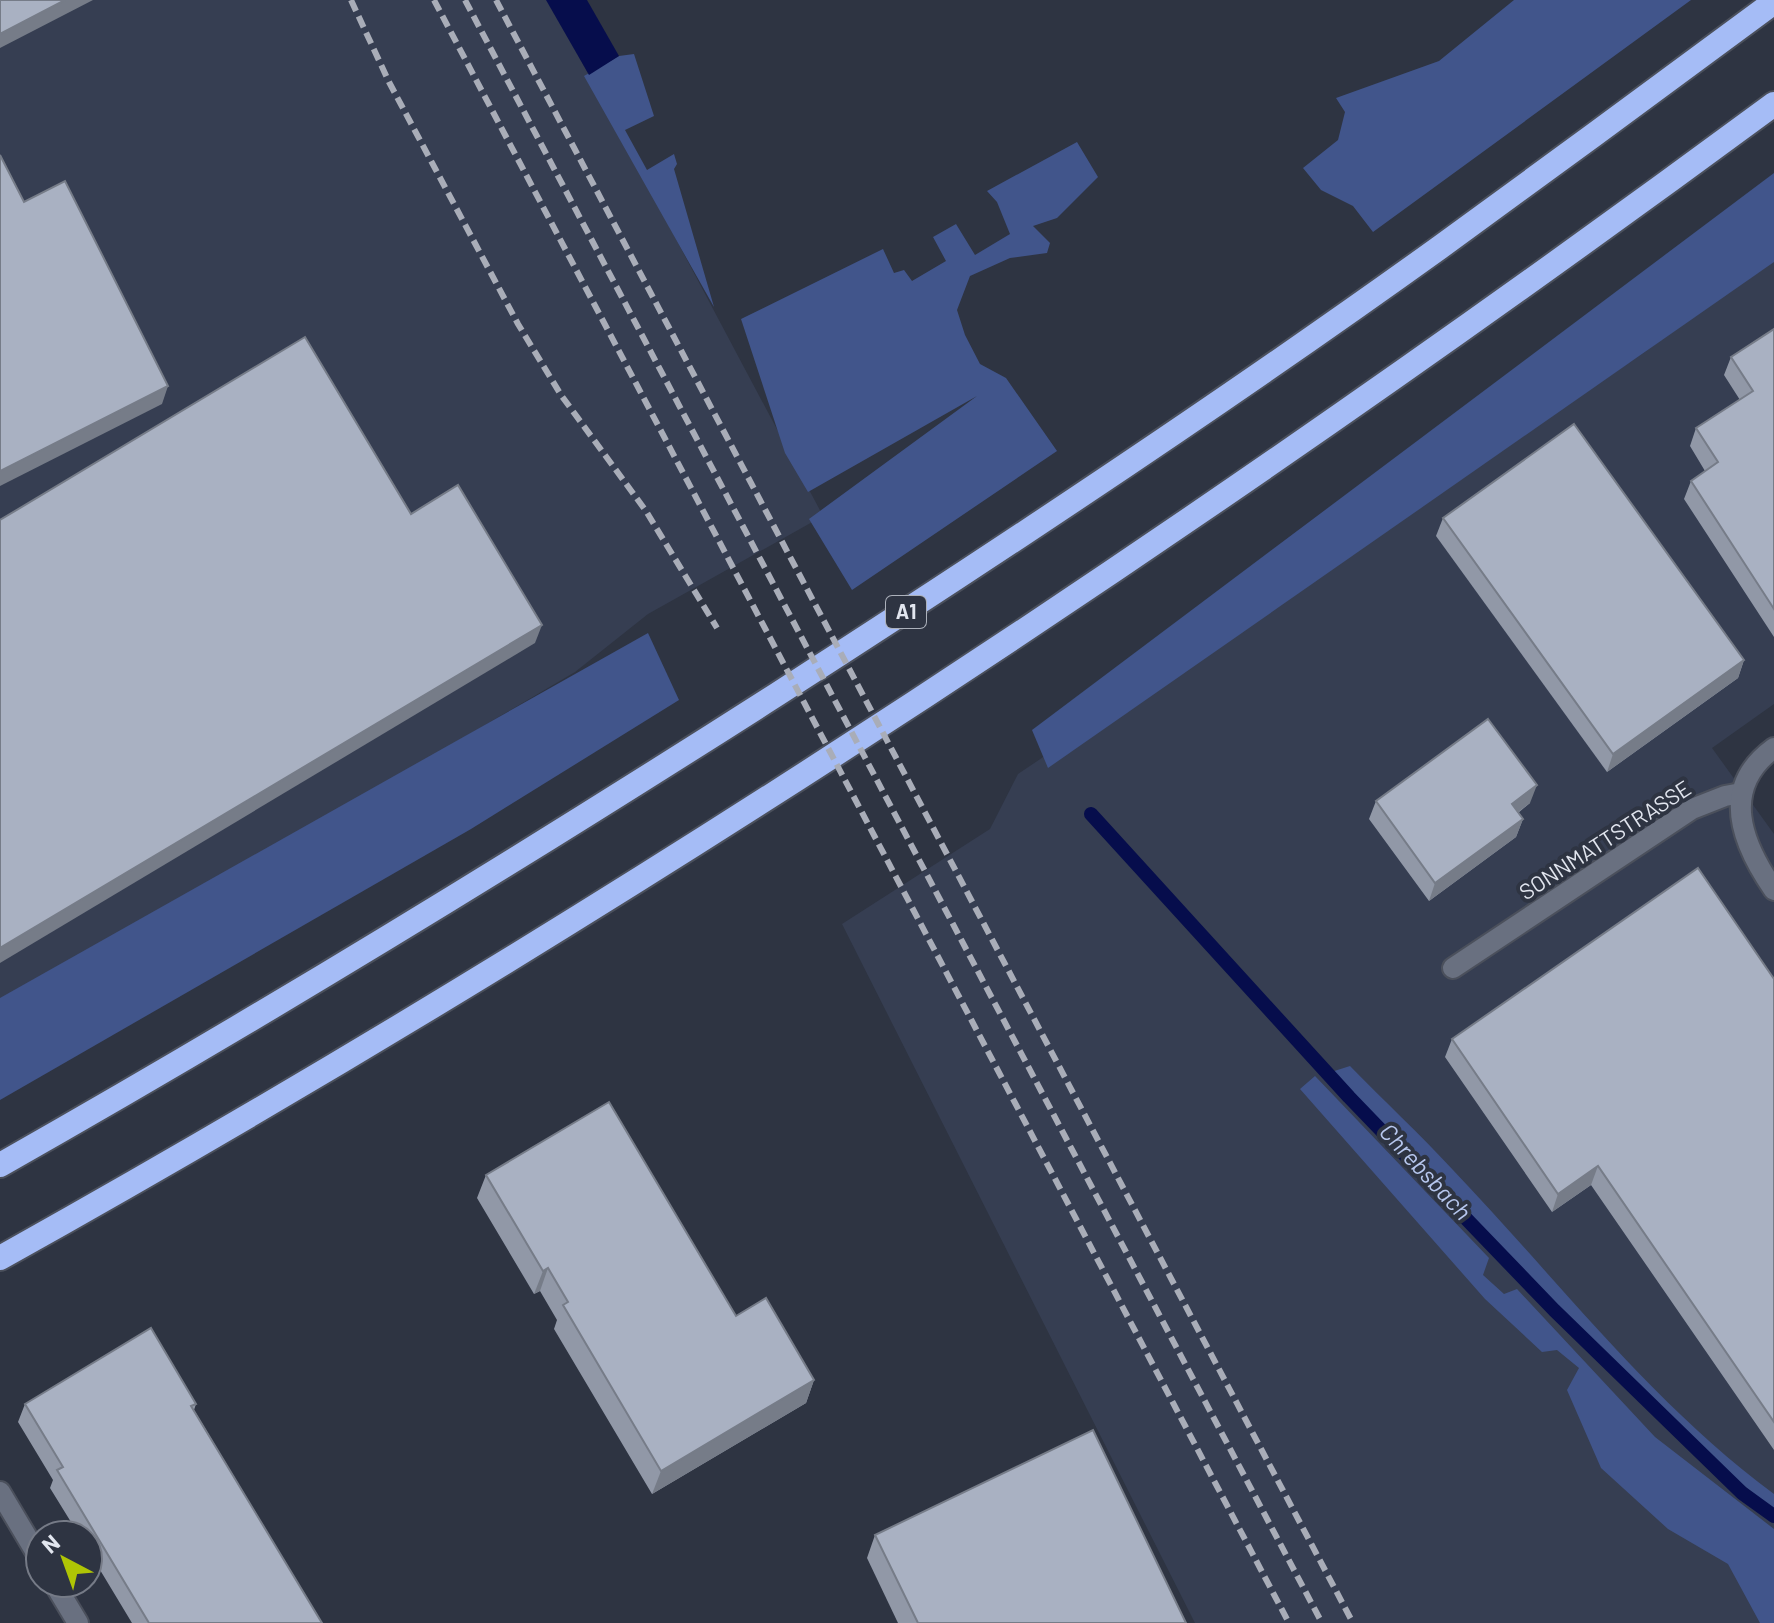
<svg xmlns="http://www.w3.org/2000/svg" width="1774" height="1623" viewBox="0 0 1774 1623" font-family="Barlow,sans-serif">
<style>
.built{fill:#363e52}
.green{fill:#41558b}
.water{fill:#060d4c}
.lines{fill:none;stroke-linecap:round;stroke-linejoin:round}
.stream{stroke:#060d4c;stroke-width:14}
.minor-casing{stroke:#4b505c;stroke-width:24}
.tertiary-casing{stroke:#4b505c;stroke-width:24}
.motorway-casing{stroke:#4b505c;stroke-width:28}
.minor{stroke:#697080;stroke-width:20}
.tertiary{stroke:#697080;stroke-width:20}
.motorway{stroke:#a5bcf6;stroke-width:24}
.rail{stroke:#a9adb8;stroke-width:6;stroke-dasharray:12 6;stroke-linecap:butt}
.wall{fill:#9198a7}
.shaded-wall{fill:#767c88}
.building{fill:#a9b1c2;stroke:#767c88;stroke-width:2}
.labels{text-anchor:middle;stroke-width:8;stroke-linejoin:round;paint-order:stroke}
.shield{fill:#2e3442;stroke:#acb1bb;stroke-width:2}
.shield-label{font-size:20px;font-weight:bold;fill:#e2e6ef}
.street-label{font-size:22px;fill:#e2e6ef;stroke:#2e3442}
.water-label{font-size:24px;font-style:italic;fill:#b7c7ee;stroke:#2e3442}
</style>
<rect width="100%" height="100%" fill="#2e3442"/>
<!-- built -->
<g class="built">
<polygon points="0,0 549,0 823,516 648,614 575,672 0,1010"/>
<polygon points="1774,255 1774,704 1712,748 1774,834 1774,1623 1195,1623 842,924 990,829 1018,774 1645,352"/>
</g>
<!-- green -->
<g class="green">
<polygon points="1514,0 1691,0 1373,232 1353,206 1321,190 1303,168 1338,140 1345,112 1336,98 1439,61"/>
<polygon points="634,54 654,116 625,130 647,170 674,154 677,164 674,169 714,307 584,76 619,56"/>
<polygon points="1077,142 1098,177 1057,218 1033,226 1050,243 1047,253 1010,258 970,276 957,310 965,335 980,364 1006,378 1057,451 852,590 809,519 977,396 808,492 785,453 741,319 883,249 894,273 904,270 912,281 946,261 933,237 956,224 975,255 1010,234 997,202 987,191"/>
<polygon points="1774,173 1774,262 1048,768 1032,730"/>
<polygon points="648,633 679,700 471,829 0,1100 0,998"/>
<path d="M1350 1066C1384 1101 1420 1134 1453 1170 1558 1280 1651 1403 1774 1494V1510L1684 1437 1597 1354 1563 1317 1492 1248 1328 1073Z"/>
<polygon points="1315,1076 1489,1258 1483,1275 1504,1294 1517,1289 1655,1437 1774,1529 1774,1623 1760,1623 1728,1564 1668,1529 1601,1468 1567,1390 1579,1368 1557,1350 1542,1352 1485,1299 1300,1089"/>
</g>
<!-- water -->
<polygon class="water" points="546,0 587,0 619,56 589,75"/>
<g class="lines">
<!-- stream -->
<polyline class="stream" points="1091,814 1349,1097 1554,1310 1742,1493 1774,1516"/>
<!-- minor casing -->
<g class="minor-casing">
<polyline id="minor" points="1453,968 1692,809 1725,796 1741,793"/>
</g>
<!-- tertiary casing -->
<g class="tertiary-casing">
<g id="tertiary">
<path d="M1774 748C1719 788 1742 844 1774 890"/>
<polyline points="0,1492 40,1559"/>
<polyline points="54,1583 78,1623"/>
</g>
</g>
<!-- motorway casing -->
<g class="motorway-casing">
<g id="motorway">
<path d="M0 1165C263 1016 521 858 776 695 1000 551 1222 404 1439 248 1551 167 1663 84 1774 2"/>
<path d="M0 1258C616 914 1206 523 1774 104"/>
</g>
</g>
<!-- minor -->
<use href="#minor" class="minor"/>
<!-- tertiary -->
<use href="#tertiary" class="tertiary"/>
<!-- motorway -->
<use href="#motorway" class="motorway"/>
<!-- rail -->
<g class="rail">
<polyline points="351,0 389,82 518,324 561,395 646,511 717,628"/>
<polyline points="434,0 1289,1623"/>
<polyline points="465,0 1322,1623"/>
<polyline points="496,0 1353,1623"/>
</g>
</g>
<!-- wall -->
<g class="wall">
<polygon points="1774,329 1774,637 1684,499 1691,481 1705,471 1690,446 1696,428 1740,400 1724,375 1731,357"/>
<polygon points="1443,518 1744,660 1738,678 1607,772 1436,536"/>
<polygon points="1376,801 1530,803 1518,813 1523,819 1516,837 1429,901 1369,819"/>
<polygon points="1774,979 1774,1450 1591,1185 1552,1212 1445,1057 1452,1039"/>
<polygon points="486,1175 736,1316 814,1380 806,1403 652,1494 554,1329 557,1320 540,1291 534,1294 477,1198"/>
<polygon points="25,1404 196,1404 194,1410 322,1623 132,1623 88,1550 88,1535 79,1535 50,1488 53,1480 18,1422"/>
<polygon points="875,1535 1186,1623 898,1623 867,1558"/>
</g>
<!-- shaded-wall -->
<g class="shaded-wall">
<polygon points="65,0 93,0 0,48 0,34"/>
<polygon points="168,386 162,404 0,486 0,471"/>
<polygon points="542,625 535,643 0,963 0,948"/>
<polygon points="1744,660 1738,678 1607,772 1613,754"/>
<polygon points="1537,785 1530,803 1505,822 1512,804"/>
<polygon points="1523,819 1516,837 1429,901 1435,883"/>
<polygon points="1598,1166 1591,1185 1552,1212 1558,1194"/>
<polygon points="548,1268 540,1291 534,1294 543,1271"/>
<polygon points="814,1380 806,1403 652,1494 661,1471"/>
</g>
<!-- building -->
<g class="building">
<polygon points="0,0 65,0 0,34"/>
<polygon points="0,155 24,202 65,181 168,386 0,471"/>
<polygon points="1774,329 1774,609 1691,481 1718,462 1696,428 1753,391 1731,357"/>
<polygon points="305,337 411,514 458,485 542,625 0,948 0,520"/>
<polygon points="1574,424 1744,660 1613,754 1443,518"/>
<polygon points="1488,719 1537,785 1512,804 1523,819 1435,883 1376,801"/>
<polygon points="1698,868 1774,979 1774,1422 1598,1166 1558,1194 1452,1039"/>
<polygon points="609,1102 736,1316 766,1298 814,1380 661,1471 563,1305 568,1302 548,1268 543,1271 486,1175"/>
<polygon points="151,1328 196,1404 191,1406 322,1623 149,1623 57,1470 63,1467 25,1404"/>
<polygon points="1093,1430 1186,1623 918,1623 875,1535"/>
</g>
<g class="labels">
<!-- shield labels -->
<rect class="shield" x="886" y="596" width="40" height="32" rx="6"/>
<g class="shield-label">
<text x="906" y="619">A1</text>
</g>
<!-- street labels -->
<g class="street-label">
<text transform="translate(1605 840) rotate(-33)" y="8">SONNMATTSTRASSE</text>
</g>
<!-- water labels -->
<g class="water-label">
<text transform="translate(1425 1172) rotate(47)" y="8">Chrebsbach</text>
</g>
</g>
<!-- north arrow -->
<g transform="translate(64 1559) rotate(319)"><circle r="38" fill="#2e3442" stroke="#767b87" stroke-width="2"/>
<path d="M0-6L14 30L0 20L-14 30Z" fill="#afc505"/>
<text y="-12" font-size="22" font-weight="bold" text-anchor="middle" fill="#e2e6ef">N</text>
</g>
</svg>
